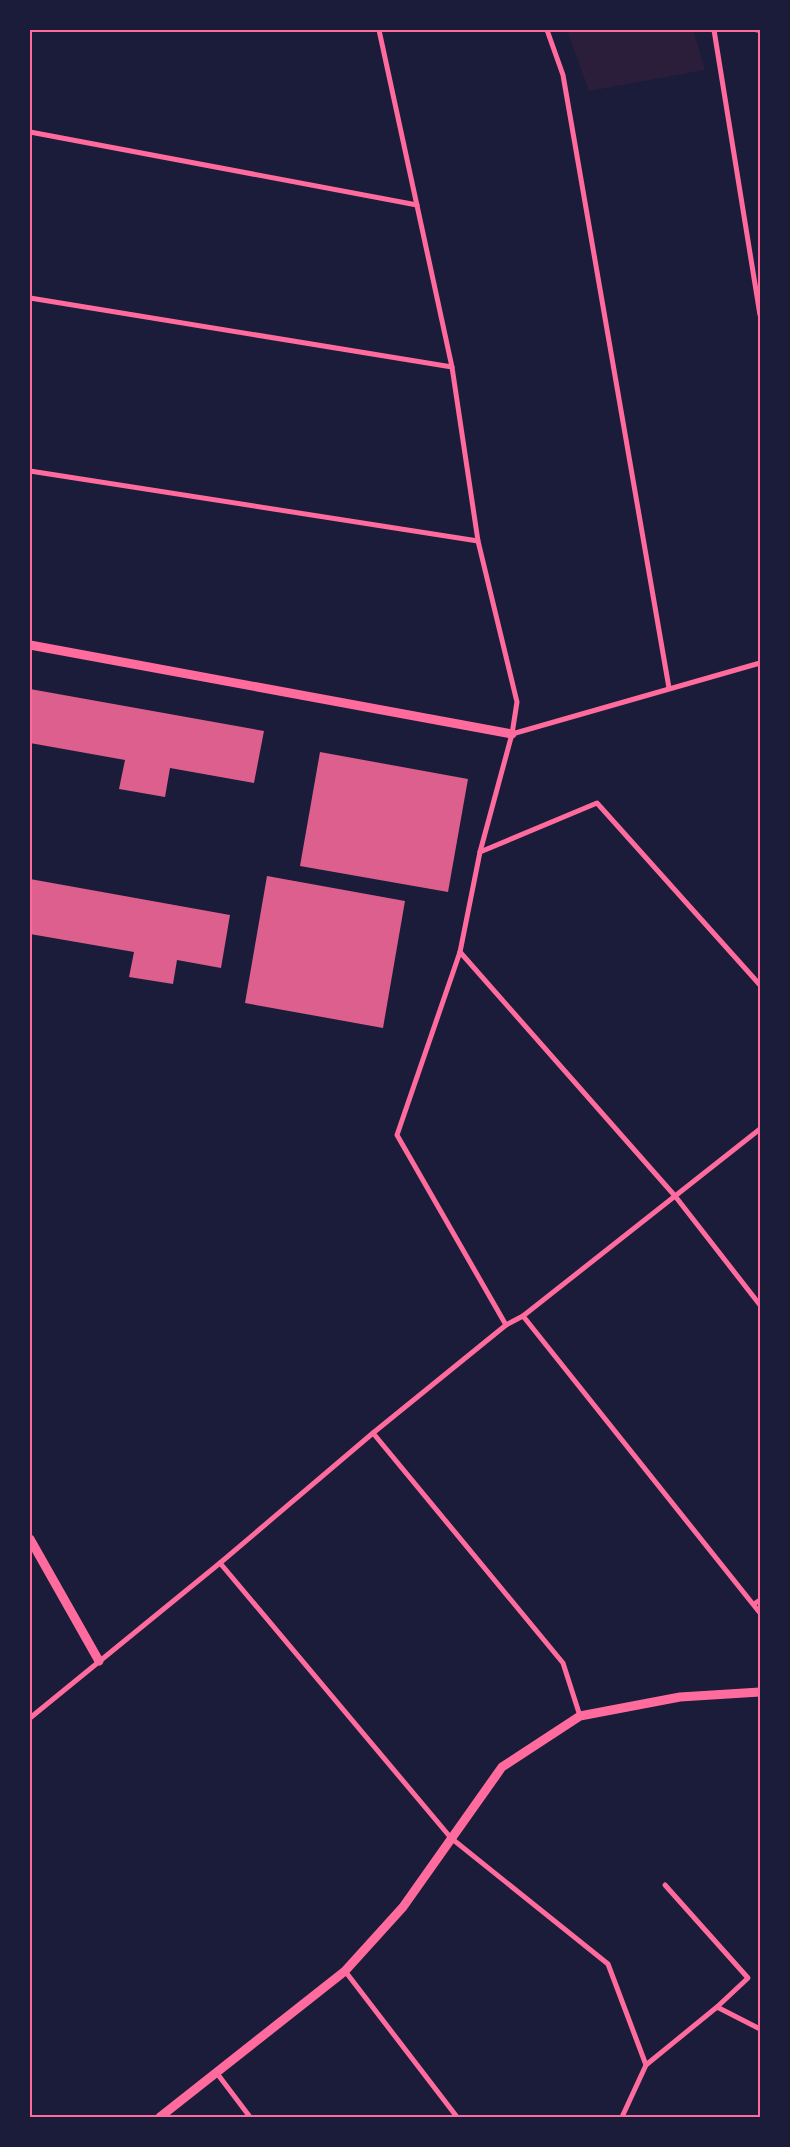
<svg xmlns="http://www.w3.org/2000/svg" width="790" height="2147" viewBox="0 0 790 2147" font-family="'Fira Sans',sans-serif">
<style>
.green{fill:#2a1e3b}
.building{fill:#dd5f8e}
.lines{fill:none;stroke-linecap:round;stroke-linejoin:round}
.minor{stroke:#ff6b9d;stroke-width:5}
.tertiary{stroke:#ff6b9d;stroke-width:9}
.neatline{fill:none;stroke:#ff6b9d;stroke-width:2}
</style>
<rect width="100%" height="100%" fill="#1b1b3a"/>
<!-- green -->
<polygon class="green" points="567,30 693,30 705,70 589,91"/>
<!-- building -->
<g class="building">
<polygon points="30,689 264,731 254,783 170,768 165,797 119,789 125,760 30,743"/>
<polygon points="320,752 468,779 448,892 300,866"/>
<polygon points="267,876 405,901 383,1028 245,1003"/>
<polygon points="30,879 230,915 221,968 177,960 173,984 129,977 134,952 30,934"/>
</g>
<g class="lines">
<!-- minor -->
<g class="minor">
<polyline points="379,30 452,367 478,541 517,702 512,734 480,852 460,952 397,1135 506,1325"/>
<polyline points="547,30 563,75 669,688"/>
<polyline points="714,30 760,315"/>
<polyline points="757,30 760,30"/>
<polyline points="30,132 417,205"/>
<polyline points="30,298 452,367"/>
<polyline points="30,471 478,541"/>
<polyline points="512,734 760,663"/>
<polyline points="480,852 597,803 760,985"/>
<polyline points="460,952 675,1196 760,1305"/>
<polyline points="523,1316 760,1613"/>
<polyline points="373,1433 563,1663 580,1716"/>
<polyline points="220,1563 451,1838 608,1964 646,2065"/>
<polyline points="754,1604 760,1600"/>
<polyline points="30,1718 220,1563 373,1433 506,1325 523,1316 760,1129"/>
<polyline points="665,1885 748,1978 717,2007"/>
<polyline points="345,1971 457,2117"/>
<polyline points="216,2072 250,2117"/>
<polyline points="622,2117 646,2065 717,2007 760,2029"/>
</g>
<!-- tertiary -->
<g class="tertiary">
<polyline points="30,645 512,734"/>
<polyline points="30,1539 99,1661"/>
<polyline points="160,2117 345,1971 403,1907 502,1767 580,1716 680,1697 760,1692"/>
</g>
</g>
<!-- border -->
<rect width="790" height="2147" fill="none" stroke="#1b1b3a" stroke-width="62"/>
<rect x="31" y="31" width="728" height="2085" class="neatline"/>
</svg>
